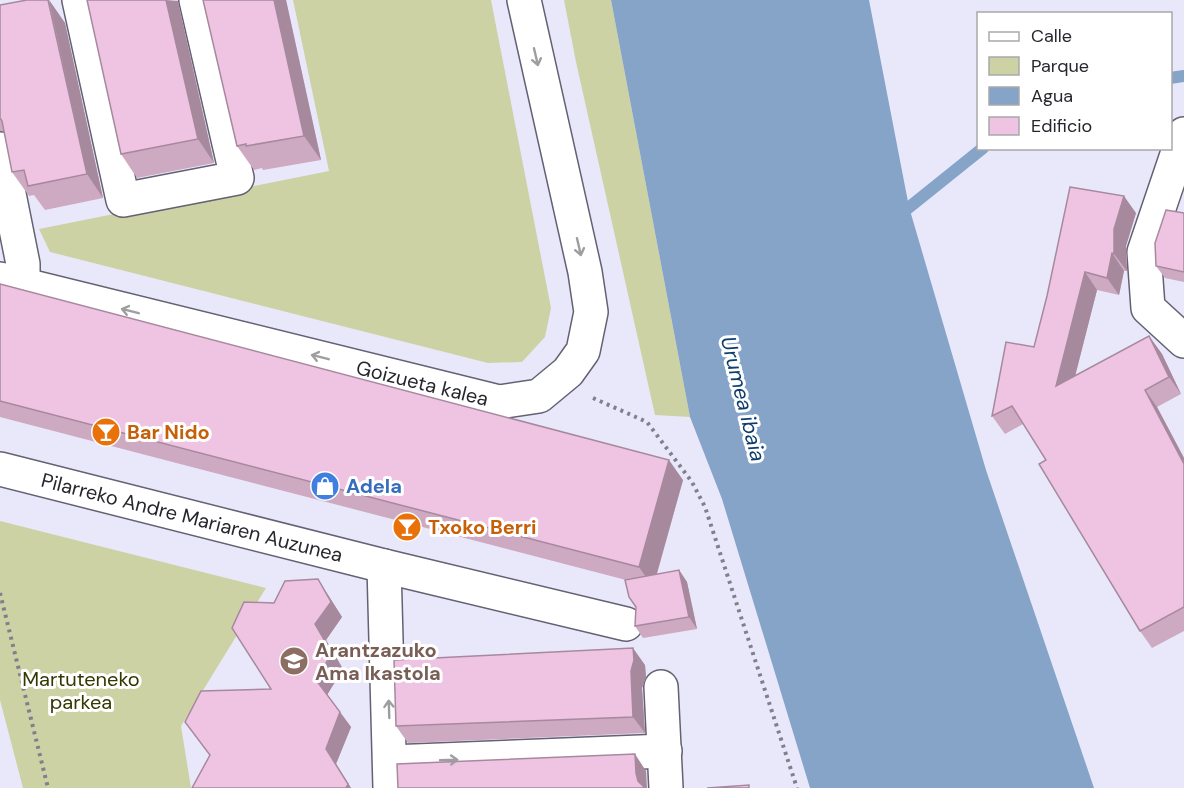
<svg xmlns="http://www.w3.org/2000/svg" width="1184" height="788" viewBox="0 0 1184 788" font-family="'DM Sans',sans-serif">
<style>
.green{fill:#cdd2a5}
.water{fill:#85a4c8}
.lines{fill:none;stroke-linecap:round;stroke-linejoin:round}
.stream{stroke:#85a4c8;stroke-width:12}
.minor-casing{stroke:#636172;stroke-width:36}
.path{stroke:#807f8c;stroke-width:4;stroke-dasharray:3 4.5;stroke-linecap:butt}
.minor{stroke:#fff;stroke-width:33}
.wall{fill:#cea9c2}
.shaded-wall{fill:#a7899e}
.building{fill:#efc4e2;stroke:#a7899e;stroke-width:1.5}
.oneway{stroke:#9e9da0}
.labels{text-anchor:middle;stroke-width:6;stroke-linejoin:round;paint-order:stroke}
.street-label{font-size:20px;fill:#27262d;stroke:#fff}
.food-label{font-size:20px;font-weight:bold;fill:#c56008;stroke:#fff;text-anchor:start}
.shop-label{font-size:20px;font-weight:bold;fill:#366cbe;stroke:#fff;text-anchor:start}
.education-label{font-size:20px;font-weight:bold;fill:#785e54;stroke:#fff;text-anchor:start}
.park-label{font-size:20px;fill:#353700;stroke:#fff}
.water-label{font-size:21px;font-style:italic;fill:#103e6c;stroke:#fff}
</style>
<rect width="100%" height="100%" fill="#e9e8fb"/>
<!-- green -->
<g class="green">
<polygon points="293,0 491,0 551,308 545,337 522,362 488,363 50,252 39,229 329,171"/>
<polygon points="564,0 611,0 690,417 655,415 576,62"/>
<polygon points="0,521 266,588 181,726 191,788 23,788 0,700"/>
</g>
<!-- water -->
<polygon class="water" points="611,0 869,0 909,207 986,470 1094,788 810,788 722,499 690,417"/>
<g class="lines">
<!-- stream -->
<g class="stream">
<polyline points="1170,78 1184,76"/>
<polyline points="897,217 983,148"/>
</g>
<!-- minor casing -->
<g class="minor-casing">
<g id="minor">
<polyline points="79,0 123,200 237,178 196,0"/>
<polyline points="1184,134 1144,252 1148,308 1184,341"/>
<polyline points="0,149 23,264 23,284"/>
<path id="s1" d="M0 279 499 402 539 396 568 372 583 351 591 312 585 272 524 0"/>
<path id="s2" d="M0 469 384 566 626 624"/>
<polyline points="384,566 390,788"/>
<polyline points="661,687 666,788"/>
<polyline points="390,762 665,751"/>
</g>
</g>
<!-- path -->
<g class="path">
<polyline points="593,398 647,422 692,482 705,507 797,788"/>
<polyline points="0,593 48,788"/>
</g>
<!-- minor -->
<use href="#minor" class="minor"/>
</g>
<!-- wall -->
<g class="wall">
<polygon points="49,0 65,23 103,198 45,210 34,195 29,196 12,172 4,131 0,131 0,5"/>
<polygon points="177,0 214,163 137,178 121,154"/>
<polygon points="203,0 286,0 321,160 263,170 262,168 254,170 237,146"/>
<polygon points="1136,213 1126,246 1127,271 1124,271 1119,295 1097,290 1075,376 1149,336 1162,354 1181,394 1157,407 1184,458 1184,631 1152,648 1140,631 1046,460 1023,424 1005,434 992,416 1034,347 1047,296"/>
<polygon points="1184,213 1184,282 1165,278 1156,266"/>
<polygon points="0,284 683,480 657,574 679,570 687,582 697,629 643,638 635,626 636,607 626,580 0,417"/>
<polygon points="328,595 342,617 326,640 343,669 327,695 351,727 336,764 351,788 192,788 210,756 185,722 271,689 274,603"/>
<polygon points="645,665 646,677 642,688 645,733 408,743 396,726"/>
</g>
<!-- shaded-wall -->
<g class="shaded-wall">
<polygon points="49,0 65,23 103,198 87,174"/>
<polygon points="166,0 178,1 214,163 198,139"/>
<polygon points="274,0 286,0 321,160 304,136"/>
<polygon points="1124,196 1136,213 1126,246 1127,271 1114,254 1114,229"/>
<polygon points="1112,253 1124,271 1119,295 1107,278"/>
<polygon points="1085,272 1097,290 1068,404 1056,386"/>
<polygon points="1149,336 1162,354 1181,394 1169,377"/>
<polygon points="1145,390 1157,407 1184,458 1184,464"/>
<polygon points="669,460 683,480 653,587 639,567"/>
<polygon points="679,570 687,582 697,629 689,617"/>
<polygon points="318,579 342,617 326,640 343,669 327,695 316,680 315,624"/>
<polygon points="633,648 645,665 646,677 642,688 645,733 633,717 631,671"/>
<polygon points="340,712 351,727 336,764 351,788 346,788 326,749"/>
<polygon points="635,754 646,771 647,788 643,788 638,781 636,773"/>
</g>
<!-- building -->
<g class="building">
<polygon points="27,0 48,0 87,174 28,186 24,170 12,172 2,121 0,118 0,5"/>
<polygon points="87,0 166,0 198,139 121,154"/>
<polygon points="203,0 274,0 304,136 246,146 246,144 237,146"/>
<polygon points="1070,187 1124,196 1114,229 1114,254 1112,253 1107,278 1085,272 1056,386 1149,336 1169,377 1145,390 1184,464 1184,607 1140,631 1039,464 1046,460 1012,406 992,416 1006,342 1034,347 1047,296"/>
<polygon points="1166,210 1184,213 1184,272 1156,266 1155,243"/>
<polygon points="0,284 669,460 639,567 0,401"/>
<polygon points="679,570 689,617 635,626 636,607 629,597 625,580"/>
<polygon points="318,579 331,602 315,624 332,653 316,680 340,712 326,749 348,784 346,788 192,788 210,755 185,722 201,691 271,689 232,628 244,602 274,603 285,581"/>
<polygon points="633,648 634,660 631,671 633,717 396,726 394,660"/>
<polygon points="635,754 636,773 638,781 643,786 644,788 398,788 397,764"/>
<polygon points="749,785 749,788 707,788"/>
</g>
<!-- one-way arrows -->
<defs><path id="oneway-shaft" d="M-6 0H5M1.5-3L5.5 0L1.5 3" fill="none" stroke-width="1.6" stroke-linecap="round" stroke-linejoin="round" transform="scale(1.5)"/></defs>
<g class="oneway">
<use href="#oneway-shaft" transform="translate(536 57) rotate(77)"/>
<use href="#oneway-shaft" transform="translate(579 247) rotate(77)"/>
<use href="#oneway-shaft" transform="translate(130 311) rotate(-166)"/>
<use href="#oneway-shaft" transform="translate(320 357) rotate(-166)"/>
<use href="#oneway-shaft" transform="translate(389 709) rotate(-92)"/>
<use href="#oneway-shaft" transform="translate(449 760) rotate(-2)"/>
</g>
<!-- icons -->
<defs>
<g id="bar-disc" transform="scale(1.5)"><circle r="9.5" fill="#e8710a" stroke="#fff"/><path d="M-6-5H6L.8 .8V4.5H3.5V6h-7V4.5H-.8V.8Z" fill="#fff"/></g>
<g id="shop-disc" transform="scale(1.5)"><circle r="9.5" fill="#3f7fe0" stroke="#fff"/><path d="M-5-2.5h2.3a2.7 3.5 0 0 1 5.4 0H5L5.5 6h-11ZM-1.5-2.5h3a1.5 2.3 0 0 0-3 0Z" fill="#fff"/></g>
<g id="school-disc" transform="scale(1.5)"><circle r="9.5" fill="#8d6e63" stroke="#fff"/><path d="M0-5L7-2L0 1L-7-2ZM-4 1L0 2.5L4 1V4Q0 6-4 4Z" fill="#fff"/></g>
</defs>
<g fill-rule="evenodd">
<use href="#bar-disc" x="106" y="432"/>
<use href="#shop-disc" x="325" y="486"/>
<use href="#bar-disc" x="407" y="527"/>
<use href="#school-disc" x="294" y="661"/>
</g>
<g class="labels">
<!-- street labels -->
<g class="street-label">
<text dy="7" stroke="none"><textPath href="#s1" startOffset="435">Goizueta kalea</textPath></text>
<text dy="7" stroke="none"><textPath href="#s2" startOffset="198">Pilarreko Andre Mariaren Auzunea</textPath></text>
</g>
<!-- food labels -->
<g class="food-label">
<text x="127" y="439">Bar Nido</text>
<text x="428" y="534">Txoko Berri</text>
</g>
<!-- shop labels -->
<g class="shop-label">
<text x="346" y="493">Adela</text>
</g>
<!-- education labels -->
<g class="education-label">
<text x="315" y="657">Arantzazuko<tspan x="315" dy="23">Ama Ikastola</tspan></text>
</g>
<!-- park labels -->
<g class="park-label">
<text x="81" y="686">Martuteneko<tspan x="81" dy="23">parkea</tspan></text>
</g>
<!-- water labels -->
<g class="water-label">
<text transform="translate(743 399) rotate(76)" y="7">Urumea ibaia</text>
</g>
</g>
<!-- legend -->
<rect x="977" y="12" width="195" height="138" fill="#ffffff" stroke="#a9a8ab" stroke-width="1.5"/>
<rect x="989" y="32" width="30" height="9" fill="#ffffff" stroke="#a9a8ab" stroke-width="1.5"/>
<text x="1031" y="42" font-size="18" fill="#27262d">Calle</text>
<rect x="989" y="57" width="30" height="18" fill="#cdd2a5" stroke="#a9a8ab" stroke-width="1.5"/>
<text x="1031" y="72" font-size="18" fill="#27262d">Parque</text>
<rect x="989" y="87" width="30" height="18" fill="#85a4c8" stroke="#a9a8ab" stroke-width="1.5"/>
<text x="1031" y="102" font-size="18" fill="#27262d">Agua</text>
<rect x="989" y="117" width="30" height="18" fill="#efc4e2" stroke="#a9a8ab" stroke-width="1.5"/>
<text x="1031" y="132" font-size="18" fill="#27262d">Edificio</text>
</svg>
